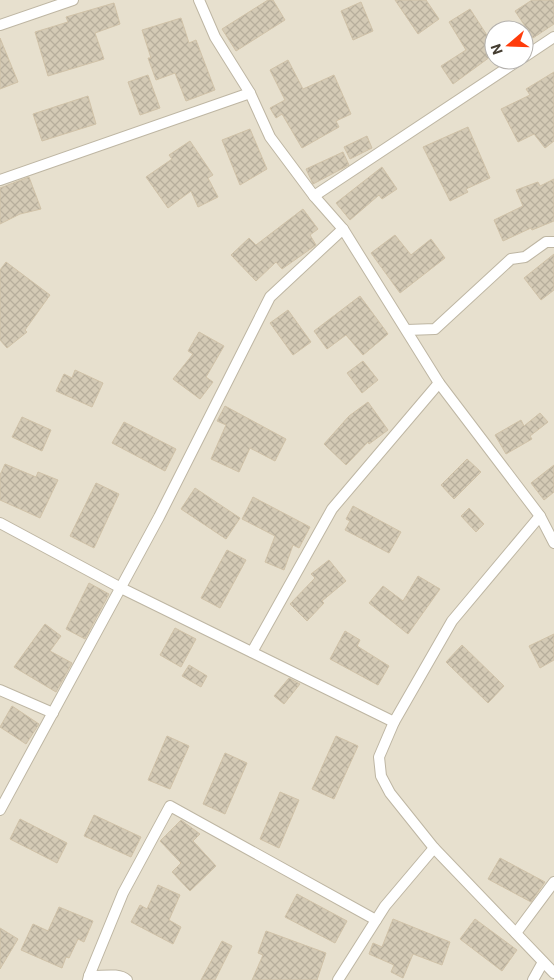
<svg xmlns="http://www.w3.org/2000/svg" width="554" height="980" viewBox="0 0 554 980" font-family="Roboto,sans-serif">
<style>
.residential{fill:#e7e0ce;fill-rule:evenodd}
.building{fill:url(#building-cross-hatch);stroke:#d0c2a8}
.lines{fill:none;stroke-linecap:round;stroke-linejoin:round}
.minor-casing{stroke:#beb6a3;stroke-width:12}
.minor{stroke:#fff;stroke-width:10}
</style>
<defs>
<pattern id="building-cross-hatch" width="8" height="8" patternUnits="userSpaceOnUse" patternTransform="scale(1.25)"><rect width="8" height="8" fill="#d4cab5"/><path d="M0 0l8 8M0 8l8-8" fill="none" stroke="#b7ae9c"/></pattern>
</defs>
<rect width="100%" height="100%" fill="#f2eee1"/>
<!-- residential -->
<path class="residential" d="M0 0H554V980H0ZM494 30H524V60H494Z"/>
<!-- building -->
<g class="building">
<polygon points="268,0 273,0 285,20 236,51 222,29"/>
<polygon points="395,0 426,0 439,19 418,34"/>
<polygon points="532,0 554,0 554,24 533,38 515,11"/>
<polygon points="361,2 373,31 353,40 341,11"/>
<polygon points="114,3 120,24 95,33 104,59 48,76 35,32 68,22 66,17"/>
<polygon points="470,9 494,46 494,54 453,84 441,66 466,50 449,22"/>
<polygon points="181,18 189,43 196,40 215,90 186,101 175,73 156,80 148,58 151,58 142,30"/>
<polygon points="0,38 18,82 0,89"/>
<polygon points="288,60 303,89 334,75 351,114 336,121 339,127 302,148 282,114 276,118 270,108 285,100 270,70"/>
<polygon points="554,72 554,141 545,148 534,134 518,142 501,109 530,95 526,89"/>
<polygon points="148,75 160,108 140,115 128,82"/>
<polygon points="88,96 96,124 42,141 33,114"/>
<polygon points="468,127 490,178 466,189 468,192 450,201 423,147"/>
<polygon points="250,129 267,169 240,185 222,140"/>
<polygon points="367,136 372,148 350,159 344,147"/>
<polygon points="190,141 213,175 208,178 218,197 198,207 191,191 168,208 146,177 172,159 169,155"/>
<polygon points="343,152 349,165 313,184 306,169"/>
<polygon points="382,167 397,189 382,199 379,195 350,220 336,203"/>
<polygon points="29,177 41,209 20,214 0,224 0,188"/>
<polygon points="554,179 554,221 532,230 531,228 503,241 494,220 523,206 516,190 538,182 540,186"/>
<polygon points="303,209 318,229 310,235 316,245 282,269 276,262 256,281 231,255 249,238 256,245"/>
<polygon points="395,235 411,255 431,239 445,258 400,293 371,253"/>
<polygon points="554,254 554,290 541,300 524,278"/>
<polygon points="6,262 50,295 25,330 27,332 7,348 0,340 0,270"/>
<polygon points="360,296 388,334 363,355 346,335 327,349 314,331"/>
<polygon points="288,310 311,342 293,355 270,323"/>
<polygon points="199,332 224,346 206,377 213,382 200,399 173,379 193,354 188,351"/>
<polygon points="363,361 378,380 362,393 347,373"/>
<polygon points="75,370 103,383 92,407 56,391 64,374 72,378"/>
<polygon points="368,402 388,430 369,444 368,442 346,465 324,444 349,416"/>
<polygon points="225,406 286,439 275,461 250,448 239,472 211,459 226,425 217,421"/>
<polygon points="540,413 548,422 530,436 532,439 506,454 495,435 521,420 524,426"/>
<polygon points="22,417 51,430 42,451 12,437"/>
<polygon points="124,422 176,449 165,471 112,443"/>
<polygon points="467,459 481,472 454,499 441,485"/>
<polygon points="5,464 36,477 38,472 58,480 40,518 0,500 0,475"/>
<polygon points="554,465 554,492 544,500 531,483"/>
<polygon points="96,483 119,494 94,548 70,536"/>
<polygon points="195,488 240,518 226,539 181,509"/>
<polygon points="253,497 310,527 299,548 293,545 284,570 265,562 275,536 242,519"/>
<polygon points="353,506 401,532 389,553 345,530 350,521 346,519"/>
<polygon points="469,508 484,524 476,532 461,516"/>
<polygon points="227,550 246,560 220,608 201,598"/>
<polygon points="329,560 346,581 322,601 324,603 307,621 290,604 315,578 311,574"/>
<polygon points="418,576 440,589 408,634 369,603 383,586 403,601"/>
<polygon points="89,583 109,594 85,639 66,629"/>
<polygon points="45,624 61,636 50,651 72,663 56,692 14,667"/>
<polygon points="175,628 196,639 181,667 160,655"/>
<polygon points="345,631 360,640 357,646 389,666 378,685 330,659"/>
<polygon points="554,634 554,660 540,668 529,646"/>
<polygon points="462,645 504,686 488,703 446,662"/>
<polygon points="189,665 207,676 201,687 182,676"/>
<polygon points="289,678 300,684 284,704 274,696"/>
<polygon points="12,706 39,724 26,744 0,727"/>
<polygon points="167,736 189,746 170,789 148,780"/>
<polygon points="336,736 358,746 334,799 312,789"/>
<polygon points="225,753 247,763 225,814 203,804"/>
<polygon points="280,792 299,800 279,848 260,839"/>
<polygon points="94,815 141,837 131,857 84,836"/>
<polygon points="20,819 67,843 57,863 10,839"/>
<polygon points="181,820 200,834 193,841 216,866 190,891 172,872 181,863 160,841"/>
<polygon points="500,858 545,882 531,902 488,879"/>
<polygon points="158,885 180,895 169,920 181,927 173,944 131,922 140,905 147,909"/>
<polygon points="297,894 347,921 335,943 285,917"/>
<polygon points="59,907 93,921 84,942 78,939 69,958 66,957 62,968 21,950 33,924 48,931"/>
<polygon points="393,919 450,942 442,965 413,954 403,978 391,972 394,965 369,954 373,943 382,947"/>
<polygon points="475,919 517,950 502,971 460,939"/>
<polygon points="0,928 18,939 0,969"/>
<polygon points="266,931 326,953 317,980 252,980 263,955 258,953"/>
<polygon points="222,941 232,946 215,980 201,980"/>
</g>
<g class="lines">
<!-- minor casing -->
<g class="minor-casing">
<g id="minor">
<polyline points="199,0 215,37 250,93 270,137 314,196 343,229 439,383 540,516 554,543"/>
<polyline points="0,25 73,0"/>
<polyline points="524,57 554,37"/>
<polyline points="0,180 250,93"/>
<polyline points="314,196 519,60"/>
<polyline points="407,330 435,329 511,259 525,257 546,242 554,242"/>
<polyline points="540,516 452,621 394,722 379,757 381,776 390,793 434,848 554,973"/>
<polyline points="0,523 121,588 394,722"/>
<polyline points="252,652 332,509 439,383"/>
<polyline points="0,690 53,713"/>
<polyline points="0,810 159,517 270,297 343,229"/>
<polyline points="516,933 554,882"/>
<polyline points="89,976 123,893 170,806 376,920"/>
<path d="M88 980 89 976C101 977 118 972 127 980"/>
<polyline points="338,980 385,906 434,848"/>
<polyline points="533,980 543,962"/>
</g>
</g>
<!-- minor -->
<use href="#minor" class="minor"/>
</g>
<!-- north arrow -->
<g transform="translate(509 45) rotate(251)"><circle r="24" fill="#ffffff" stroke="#b4b1ad"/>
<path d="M0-4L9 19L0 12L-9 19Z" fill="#ff3c0b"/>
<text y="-8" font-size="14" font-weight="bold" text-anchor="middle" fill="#443d31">N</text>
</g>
</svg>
